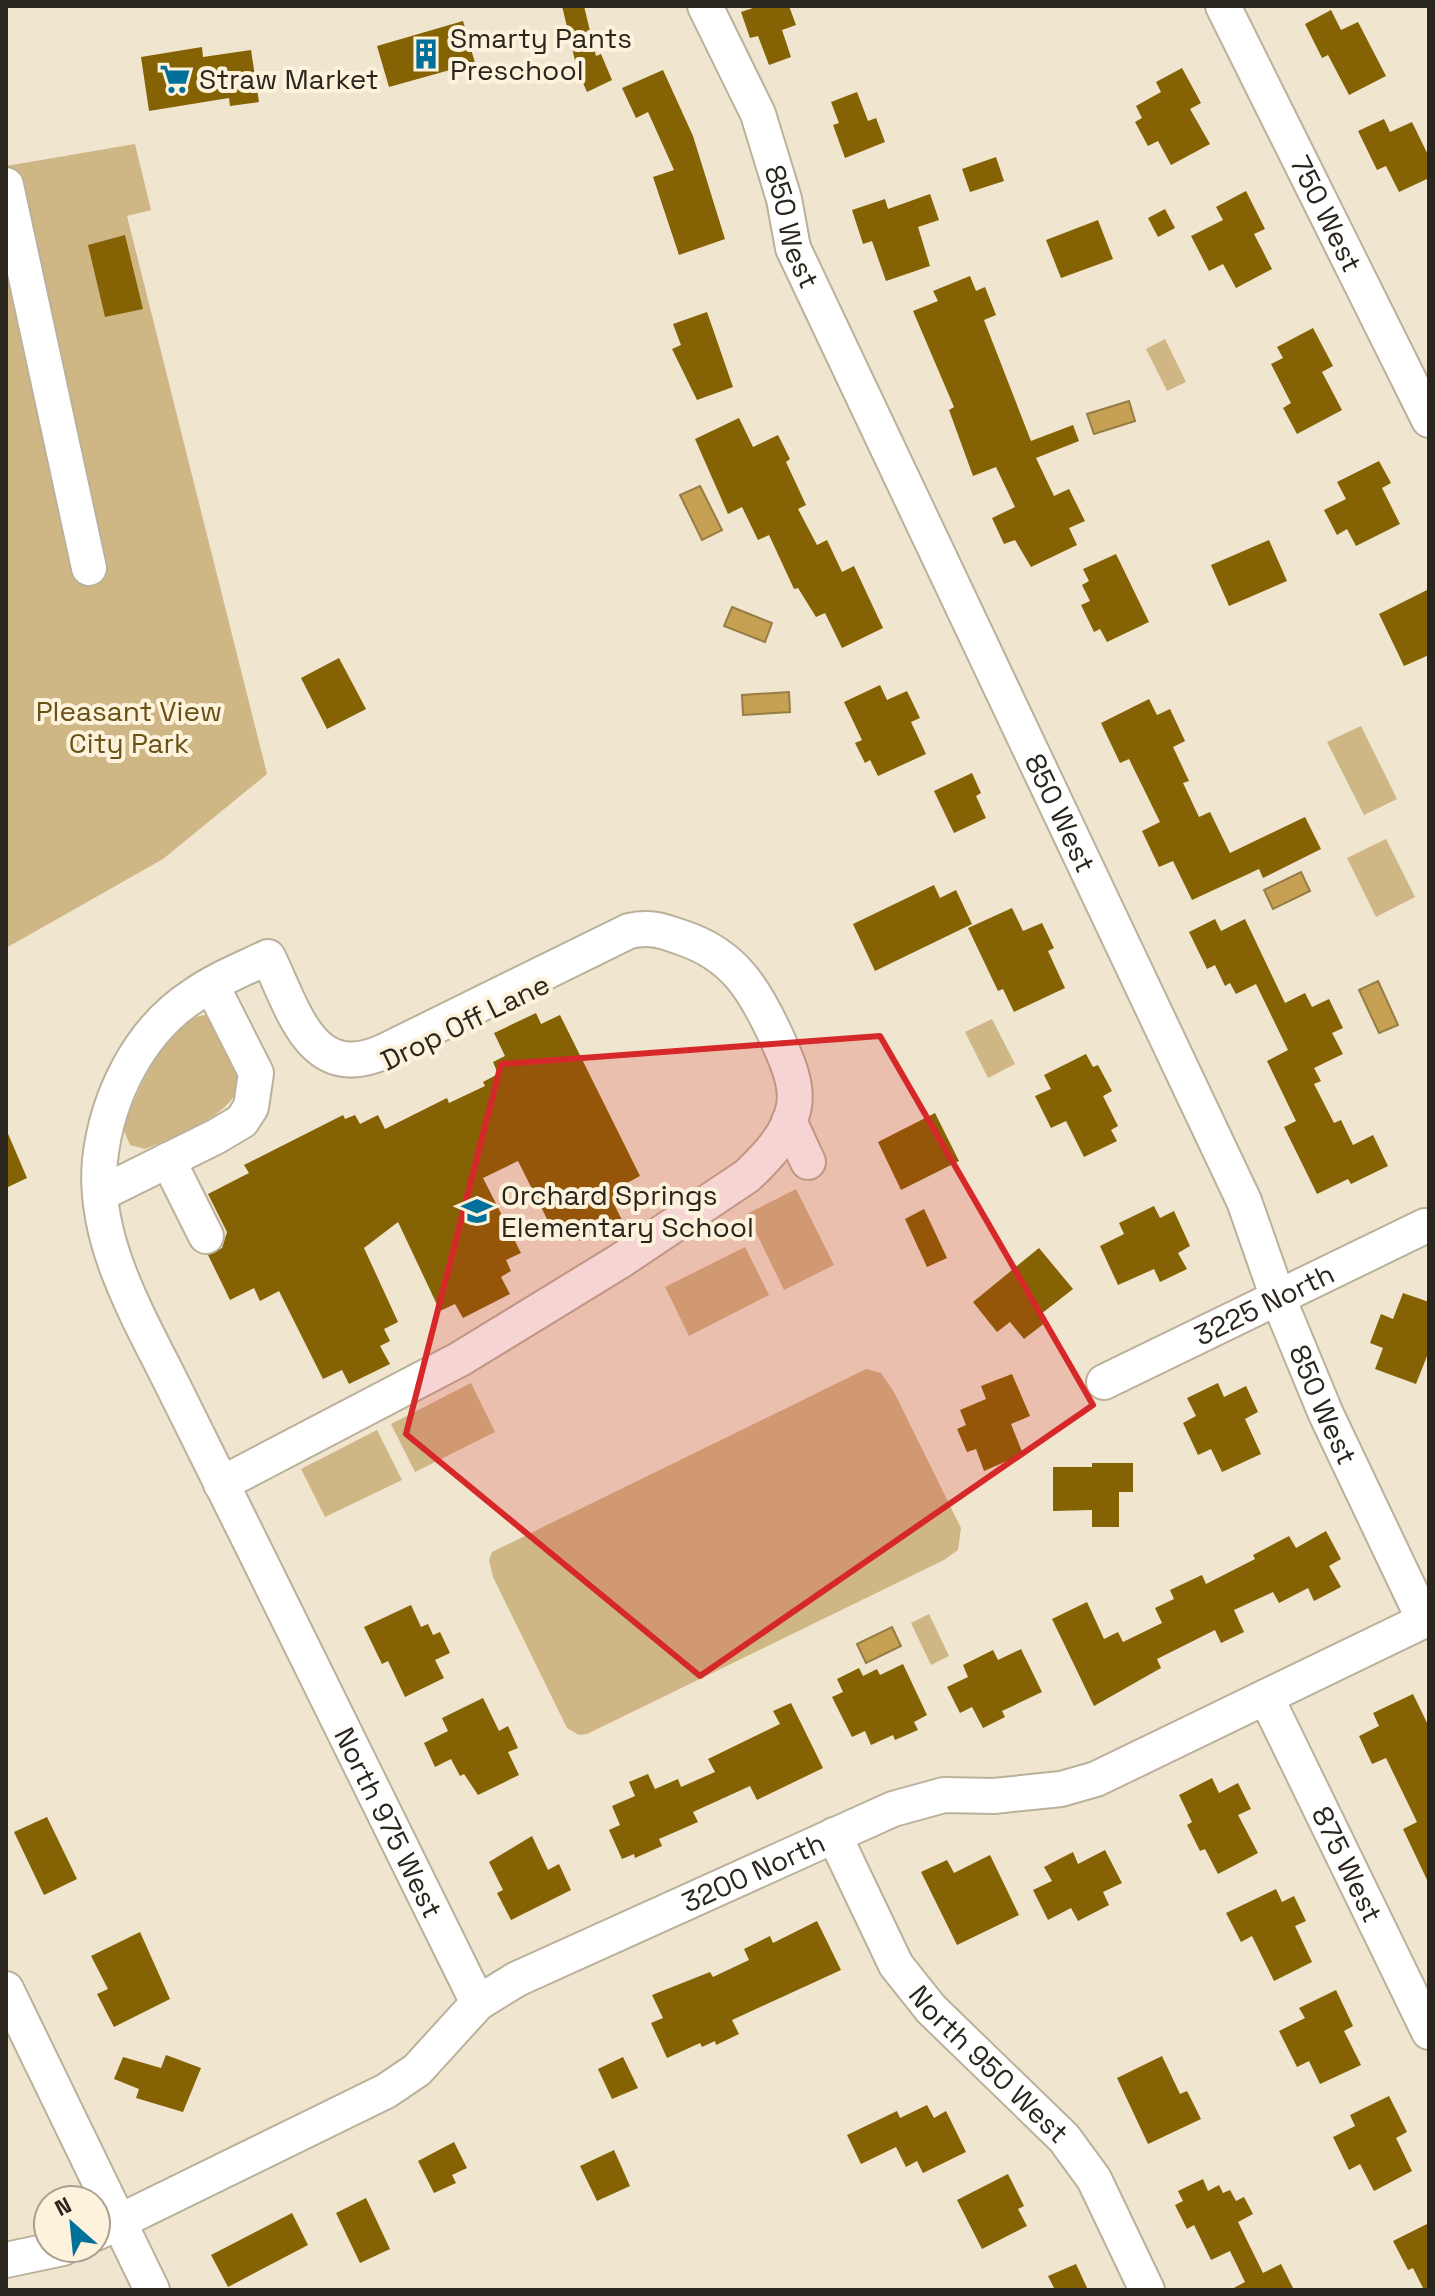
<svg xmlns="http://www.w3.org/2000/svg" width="1435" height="2296" viewBox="0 0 1435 2296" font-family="'Space Grotesk',sans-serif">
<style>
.green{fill:#cfb685}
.water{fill:#c6a154;stroke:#977c44;stroke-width:2}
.building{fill:#856203}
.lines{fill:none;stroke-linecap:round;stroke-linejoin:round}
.minor-casing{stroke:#bbb19b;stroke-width:38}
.minor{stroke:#fff;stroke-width:34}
.marked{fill:#d62828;fill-opacity:0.2;stroke:#d62828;stroke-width:6;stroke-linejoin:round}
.labels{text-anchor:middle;stroke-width:8;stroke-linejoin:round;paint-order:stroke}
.poi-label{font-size:28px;fill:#2a261e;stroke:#fdf2dc;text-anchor:start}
.street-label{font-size:28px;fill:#2a261e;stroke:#fdf2dc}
.park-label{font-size:28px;fill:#695015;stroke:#fdf2dc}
</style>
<rect width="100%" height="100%" fill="#f0e5cf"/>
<!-- green -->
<g class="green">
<polygon points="135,144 151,210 127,216 267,774 163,859 6,948 6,166"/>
<polygon points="1165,339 1186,382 1167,391 1146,349"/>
<polygon points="1361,726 1397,799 1364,815 1327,742"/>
<polygon points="1386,839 1415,897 1376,917 1347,858"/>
<path d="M207 1015C217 1032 236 1056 239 1075 245 1111 178 1134 153 1146L145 1149 130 1145 124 1131 126 1122C137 1092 169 1015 207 1015Z"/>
<polygon points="992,1019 1015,1064 988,1078 965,1032"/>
<polygon points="796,1189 834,1265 784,1290 747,1214"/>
<polygon points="745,1247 769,1295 689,1336 665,1287"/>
<polygon points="866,1369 881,1373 894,1392 961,1528 958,1550 944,1560 587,1734 579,1735 567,1728 493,1577 489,1560 492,1552"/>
<polygon points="471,1383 495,1432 415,1472 391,1424"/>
<polygon points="377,1430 402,1480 325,1517 301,1469"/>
<polygon points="929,1614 949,1656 931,1665 911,1623"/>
</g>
<!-- water -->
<g class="water">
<polygon points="1129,401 1135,421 1094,434 1087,414"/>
<polygon points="700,486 722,530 702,540 680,495"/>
<polygon points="732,607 772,623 765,642 724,626"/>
<polygon points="789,692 790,712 743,715 742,695"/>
<polygon points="1301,872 1310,891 1273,909 1264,890"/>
<polygon points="1378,981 1398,1025 1379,1033 1359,990"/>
<polygon points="892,1627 901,1646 866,1663 857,1644"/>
</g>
<!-- building -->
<g class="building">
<polygon points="562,6 584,6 596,56 601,54 612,80 587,92 577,69"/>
<polygon points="759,6 789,6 796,25 782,30 791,57 769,65 758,36 750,38 741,12"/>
<polygon points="1331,10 1341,30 1358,22 1386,76 1349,95 1328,55 1322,58 1305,24"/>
<polygon points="463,21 475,63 389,87 377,46"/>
<polygon points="202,47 203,57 251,50 259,102 230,106 229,98 149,111 141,57"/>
<polygon points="1182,68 1201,103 1190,109 1210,144 1171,165 1158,141 1148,146 1135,122 1142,118 1136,106 1161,92 1156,82"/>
<polygon points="663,70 693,136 725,239 679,255 653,177 674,170 648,112 636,118 622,88"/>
<polygon points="857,92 868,121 876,118 885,142 845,158 833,125 839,123 831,102"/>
<polygon points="1384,119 1390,132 1412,122 1429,157 1429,178 1399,192 1386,166 1377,170 1358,131"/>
<polygon points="996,157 1004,181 970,192 962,169"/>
<polygon points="1246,191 1265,229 1254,234 1272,269 1236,288 1223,264 1209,271 1191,236 1223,220 1216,207"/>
<polygon points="930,194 939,220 918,227 930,266 886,281 872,241 863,244 852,210 885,199 888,209"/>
<polygon points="1165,209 1175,228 1158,237 1148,218"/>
<polygon points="1098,220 1113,259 1061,278 1046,240"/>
<polygon points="125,235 143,309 105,317 88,245"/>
<polygon points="970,276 976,291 985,287 996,315 984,320 1031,441 1073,425 1079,441 1036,458 1054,496 1069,489 1085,521 1069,528 1077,545 1031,567 1015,540 1004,544 992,518 1015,507 996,467 973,476 949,410 954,407 913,311 938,301 933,291"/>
<polygon points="707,312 733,387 697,400 672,349 681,345 673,324"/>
<polygon points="1313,328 1333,366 1322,372 1342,410 1297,434 1283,408 1291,403 1271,364 1283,358 1277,347"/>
<polygon points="739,418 753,447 778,435 790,459 786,462 806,505 798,509 817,545 827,540 842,572 854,566 883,628 842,648 825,613 816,617 798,588 794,589 769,535 758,540 742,507 728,514 695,439"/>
<polygon points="1379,461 1391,483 1382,488 1400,524 1356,546 1347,529 1337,535 1324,510 1346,499 1337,482"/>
<polygon points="1269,540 1287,581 1229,606 1211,565"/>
<polygon points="1116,554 1149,622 1107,642 1100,629 1094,632 1081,605 1090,601 1082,585 1089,581 1083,569"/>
<polygon points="1429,589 1429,655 1404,666 1379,614"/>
<polygon points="339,658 366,709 327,729 301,678"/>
<polygon points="880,685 887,700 907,691 920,718 911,722 926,754 878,776 870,760 865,763 855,743 862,740 844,702"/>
<polygon points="1149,699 1157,715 1170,709 1185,741 1173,747 1189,781 1183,783 1199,817 1210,812 1230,853 1305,817 1321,849 1263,878 1259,869 1192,900 1173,861 1159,867 1142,831 1160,822 1129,759 1120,763 1101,723"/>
<polygon points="972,773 981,793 976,796 986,818 954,833 934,791"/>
<polygon points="934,885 940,898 956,890 972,924 875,971 853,924"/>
<polygon points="1012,908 1023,931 1042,923 1054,948 1048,951 1065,988 1014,1012 1003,989 998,991 968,928"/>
<polygon points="1215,919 1221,931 1245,919 1285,1003 1305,993 1312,1007 1329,999 1343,1028 1332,1033 1343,1054 1314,1068 1321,1081 1314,1084 1334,1123 1341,1120 1353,1145 1373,1135 1388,1166 1351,1184 1348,1179 1317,1194 1284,1127 1296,1121 1267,1061 1288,1050 1256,984 1236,994 1230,983 1225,986 1215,965 1207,969 1189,932"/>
<polygon points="536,1013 541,1024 560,1015 640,1176 625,1184 632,1198 615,1206 622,1220 580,1241 573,1226 555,1235 518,1161 483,1178 521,1253 506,1260 511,1271 501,1277 510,1294 463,1318 455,1304 440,1311 398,1222 364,1248 398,1322 384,1329 390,1341 380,1346 390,1364 349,1384 342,1370 323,1379 279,1291 260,1301 254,1288 230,1300 208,1255 222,1248 227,1232 208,1194 249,1173 244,1165 343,1115 345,1119 355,1115 360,1124 378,1115 385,1129 447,1098 449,1103 485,1086 483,1082 498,1074 493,1062 505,1056 494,1033"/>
<polygon points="1086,1054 1093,1067 1098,1065 1112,1091 1103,1096 1118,1126 1111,1130 1117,1141 1084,1157 1066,1121 1051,1128 1035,1096 1051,1089 1044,1075"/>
<polygon points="935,1113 959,1161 901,1190 878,1142"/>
<polygon points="6,1129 27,1178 6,1188"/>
<polygon points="1154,1206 1160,1218 1174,1211 1190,1246 1178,1253 1187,1269 1160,1282 1154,1269 1118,1285 1100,1246 1124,1234 1119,1223"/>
<polygon points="924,1209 947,1258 927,1267 905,1219"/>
<polygon points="1039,1248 1073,1289 1041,1314 1046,1322 1024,1339 1010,1322 997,1332 973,1302"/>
<polygon points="1403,1293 1429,1302 1429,1351 1416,1384 1375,1369 1383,1348 1370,1343 1381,1314 1393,1319"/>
<polygon points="1012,1374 1030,1416 1011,1424 1023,1454 984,1471 976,1449 967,1452 957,1429 966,1425 960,1410 986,1399 981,1386"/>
<polygon points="1218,1383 1224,1397 1246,1386 1258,1412 1245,1419 1261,1454 1222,1472 1211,1449 1198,1455 1183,1423 1196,1416 1187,1398"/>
<polygon points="1092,1463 1133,1463 1133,1492 1119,1492 1119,1527 1092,1527 1092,1510 1053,1511 1053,1467 1092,1467"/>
<polygon points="1326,1531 1341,1559 1329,1566 1341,1587 1314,1601 1308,1588 1279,1603 1273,1592 1234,1610 1244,1632 1221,1643 1215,1630 1157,1659 1161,1668 1094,1706 1052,1619 1087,1602 1104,1639 1118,1632 1123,1642 1162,1623 1155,1608 1174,1599 1170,1590 1202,1575 1206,1584 1255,1559 1253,1555 1289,1536 1296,1548"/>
<polygon points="411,1605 421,1627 428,1624 433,1635 440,1632 450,1653 435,1660 444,1678 405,1697 388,1661 382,1664 364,1627"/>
<polygon points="1021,1649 1042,1692 1002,1711 1005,1717 983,1728 972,1707 960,1713 947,1687 968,1677 963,1665 993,1650 998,1660"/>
<polygon points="903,1664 927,1715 914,1722 918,1730 895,1740 893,1735 871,1745 865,1731 852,1737 832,1697 843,1692 837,1679 859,1668 863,1676 877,1669 880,1675"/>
<polygon points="1413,1694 1429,1727 1429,1884 1403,1829 1417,1822 1386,1758 1372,1764 1359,1736 1379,1726 1373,1713"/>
<polygon points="483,1698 499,1731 508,1726 518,1748 508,1752 519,1775 478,1795 464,1774 460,1776 451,1759 435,1767 424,1743 448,1731 442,1718"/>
<polygon points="791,1703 823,1768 757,1800 750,1786 693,1812 698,1822 659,1839 662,1846 635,1858 634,1854 622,1859 609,1830 620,1825 612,1806 635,1796 629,1782 648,1774 655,1789 678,1779 681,1787 715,1772 708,1759 780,1724 773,1711"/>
<polygon points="1212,1778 1219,1793 1238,1783 1251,1809 1238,1815 1258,1853 1218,1874 1205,1849 1200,1851 1187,1825 1192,1822 1179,1795"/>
<polygon points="47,1817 77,1879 44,1895 14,1832"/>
<polygon points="532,1836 548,1870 559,1864 571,1890 511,1920 497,1893 503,1890 489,1862"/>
<polygon points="1105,1850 1122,1883 1103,1892 1109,1905 1078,1921 1071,1908 1048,1920 1033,1890 1052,1881 1044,1867 1073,1852 1078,1864"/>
<polygon points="990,1855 1019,1915 957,1945 921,1872 947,1860 954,1873"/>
<polygon points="1276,1889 1282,1902 1294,1896 1306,1921 1295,1926 1312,1962 1274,1981 1252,1936 1241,1942 1226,1913"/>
<polygon points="817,1921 841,1970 732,2020 739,2034 716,2045 715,2041 702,2047 700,2043 667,2058 651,2023 663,2018 652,1995 710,1972 713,1977 749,1960 744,1949 770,1936 773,1943"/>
<polygon points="140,1932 170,1999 114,2027 97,1994 108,1989 91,1956"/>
<polygon points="1336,1990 1353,2026 1344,2031 1361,2065 1320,2084 1309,2061 1297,2067 1279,2031 1305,2018 1299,2008"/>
<polygon points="166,2055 201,2068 183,2112 136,2098 139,2089 114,2079 123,2057 161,2068"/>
<polygon points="1162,2056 1180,2094 1187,2091 1201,2119 1148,2144 1117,2078"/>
<polygon points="623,2057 638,2088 612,2099 598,2069"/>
<polygon points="1389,2096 1407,2132 1396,2138 1412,2171 1374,2191 1360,2164 1349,2170 1333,2137 1355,2126 1350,2115"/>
<polygon points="927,2105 934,2118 946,2111 966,2152 923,2173 917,2161 906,2167 896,2147 861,2164 847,2135 897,2111 900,2118"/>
<polygon points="454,2142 467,2168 452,2175 456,2183 434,2193 418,2161"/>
<polygon points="614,2150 630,2186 597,2201 580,2166"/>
<polygon points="1008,2174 1024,2206 1018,2209 1027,2226 982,2249 957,2200"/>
<polygon points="1203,2179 1208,2191 1219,2185 1223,2193 1230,2190 1236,2201 1244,2197 1253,2214 1238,2222 1263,2273 1281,2264 1294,2290 1230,2290 1245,2282 1230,2251 1211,2260 1194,2225 1187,2229 1175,2205 1183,2201 1178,2191"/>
<polygon points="366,2198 390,2249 360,2263 336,2213"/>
<polygon points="292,2213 308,2245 228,2287 211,2255"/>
<polygon points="1429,2223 1429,2290 1424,2290 1413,2268 1408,2270 1393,2241"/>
<polygon points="1076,2264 1088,2290 1055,2290 1048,2276"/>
</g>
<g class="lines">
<!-- minor casing -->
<g class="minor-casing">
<g id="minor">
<path id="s1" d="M705 6 758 114 784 199 793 248 1244 1201 1278 1298 1326 1414 1424 1620"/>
<path id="s2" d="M1223 6 1429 420"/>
<polyline points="6,185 89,568"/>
<polyline points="789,1121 808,1162"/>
<polyline points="168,1160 206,1236"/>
<polyline points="102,1193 215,1137 242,1121 251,1107 256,1073 212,986"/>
<path id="s3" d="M1104 1382 1425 1226"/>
<path id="s4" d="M221 1484 460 1359 620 1261 747 1176C767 1157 789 1135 794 1106 798 1082 785 1057 776 1036 754 989 734 955 683 938 663 931 651 926 629 931L385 1051C311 1085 294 1010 268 957 243 969 215 980 193 996 139 1031 107 1097 100 1160 92 1243 142 1322 177 1394 203 1446 229 1499 255 1551 329 1702 403 1853 478 2003"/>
<path id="s5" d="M1266 1697 1429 2032"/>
<path id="s6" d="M834 1835 896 1965 931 2009 1064 2138 1094 2179 1147 2290"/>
<polyline points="6,1989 152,2290"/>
<path id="s7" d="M96 2233 386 2091 417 2070 478 2003 517 1979 893 1809 944 1795 994 1796 1061 1789 1096 1779 1429 1618"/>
<polyline points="6,2260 63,2248"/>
</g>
</g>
<!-- minor -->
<use href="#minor" class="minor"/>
</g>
<!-- marked area -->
<path class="marked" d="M880 1036 1093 1405 700 1676 406 1434 501 1064Z"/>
<!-- icons -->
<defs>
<g id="building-bare" transform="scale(2.4)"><path d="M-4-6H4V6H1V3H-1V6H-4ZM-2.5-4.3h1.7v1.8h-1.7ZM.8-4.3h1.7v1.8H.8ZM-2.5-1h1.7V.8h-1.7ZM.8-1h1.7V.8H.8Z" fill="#01719c" stroke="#fdf2dc" stroke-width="2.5" paint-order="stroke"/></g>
<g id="supermarket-bare" transform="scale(2.4)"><path d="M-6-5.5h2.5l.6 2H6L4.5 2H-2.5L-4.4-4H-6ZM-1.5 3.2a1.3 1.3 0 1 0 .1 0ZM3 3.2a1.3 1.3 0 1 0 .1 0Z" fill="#01719c" stroke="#fdf2dc" stroke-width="2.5" paint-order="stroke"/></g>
<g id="school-bare" transform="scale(2.4)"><path d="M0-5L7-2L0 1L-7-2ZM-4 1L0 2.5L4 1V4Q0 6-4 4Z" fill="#01719c" stroke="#fdf2dc" stroke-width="2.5" paint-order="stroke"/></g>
</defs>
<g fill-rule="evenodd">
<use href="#building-bare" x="426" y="54"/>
<use href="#supermarket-bare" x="175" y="79"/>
<use href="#school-bare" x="477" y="1211"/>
</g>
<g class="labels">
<!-- poi labels -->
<g class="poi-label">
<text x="450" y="48">Smarty Pants<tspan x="450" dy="32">Preschool</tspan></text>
<text x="199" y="89">Straw Market</text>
<text x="501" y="1205">Orchard Springs<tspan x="501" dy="32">Elementary School</tspan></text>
</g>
<!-- street labels -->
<g class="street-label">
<text dy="10" stroke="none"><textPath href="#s2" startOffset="232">750 West</textPath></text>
<text dy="10" stroke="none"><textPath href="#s1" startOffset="238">850 West</textPath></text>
<text dy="10" stroke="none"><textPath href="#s1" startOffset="884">850 West</textPath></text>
<text transform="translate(465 1022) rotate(-26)" y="10">Drop Off Lane</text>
<text dy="10" stroke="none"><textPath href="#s3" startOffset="178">3225 North</textPath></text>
<text dy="10" stroke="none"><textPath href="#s1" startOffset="1532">850 West</textPath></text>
<text dy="10" stroke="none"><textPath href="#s4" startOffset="2418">North 975 West</textPath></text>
<text dy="10" stroke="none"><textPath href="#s5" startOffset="186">875 West</textPath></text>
<text dy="10" stroke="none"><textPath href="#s7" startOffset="756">3200 North</textPath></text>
<text dy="10" stroke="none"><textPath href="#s6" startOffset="280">North 950 West</textPath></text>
</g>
<!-- park labels -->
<g class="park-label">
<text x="129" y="721">Pleasant View<tspan x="129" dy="32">City Park</tspan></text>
</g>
</g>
<!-- border -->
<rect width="1435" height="2296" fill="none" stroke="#2a261e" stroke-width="16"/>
<!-- north arrow -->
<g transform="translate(72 2224) rotate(333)"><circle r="38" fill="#fdf2dc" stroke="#a9a090" stroke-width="2"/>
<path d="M0-6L14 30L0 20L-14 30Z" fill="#01719c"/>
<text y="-12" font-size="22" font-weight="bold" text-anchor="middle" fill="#2a261e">N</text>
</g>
</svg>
